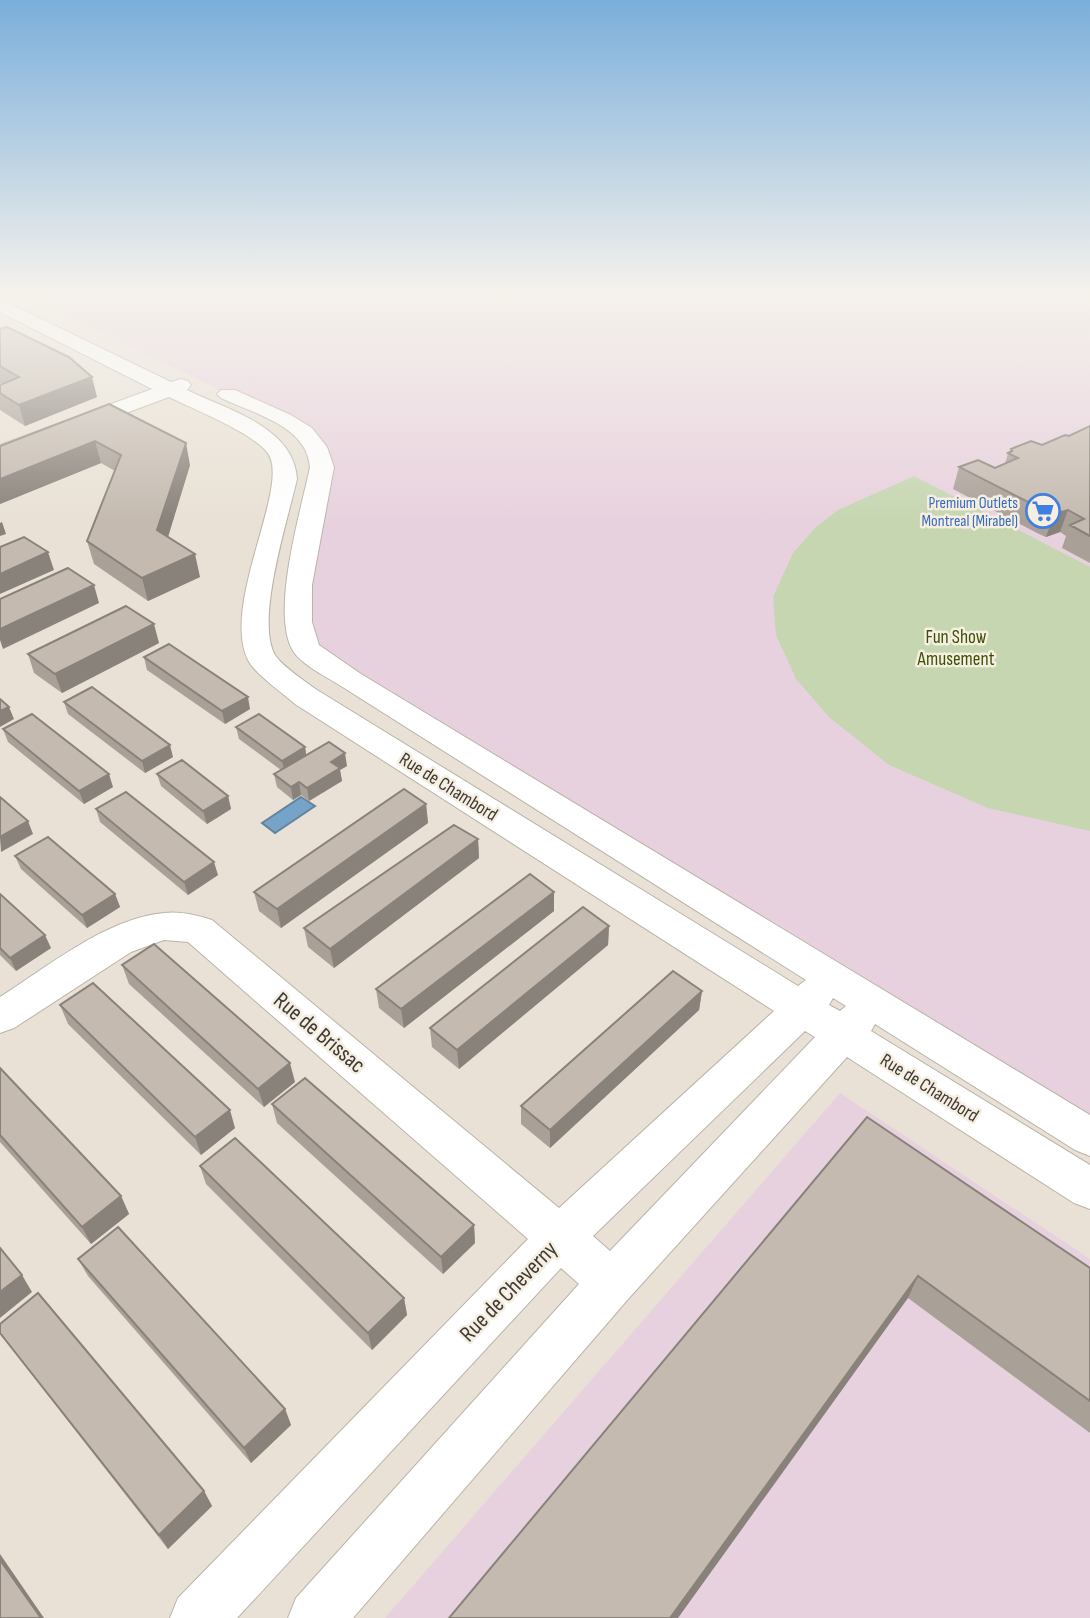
<svg xmlns="http://www.w3.org/2000/svg" width="1090" height="1618" viewBox="0 0 1090 1618" font-family="'Sofia Sans Condensed',sans-serif">
<style>
.commercial{fill:#e8d1de}
.green{fill:#c5d6b1}
.water{fill:#76a4c8;stroke:#65849c;stroke-width:2}
.lines{fill:none;stroke-linecap:round;stroke-linejoin:round}
.street-casing{stroke:#bbb3a7;stroke-width:2}
.street{fill:#fff;fill-rule:evenodd}
.wall{fill:#a9a097}
.shaded-wall{fill:#89827b}
.building{fill:#c4bab0;stroke:#89827b;stroke-width:2}
.labels{text-anchor:middle;stroke-width:5;stroke-linejoin:round;paint-order:stroke}
.far-shop-label{font-size:16px;fill:#366cbe;stroke:#f7eee2;text-anchor:end}
.park-label{font-size:19px;fill:#385202;stroke:#f7eee2}
.street-label{font-size:19px;fill:#3e3b36;stroke:#f7eee2}
.near-street-label{font-size:23px;fill:#3e3b36;stroke:#f7eee2}
</style>
<rect width="100%" height="100%" fill="#e9e1d5"/>
<!-- commercial -->
<g class="commercial">
<polygon points="21,294 1090,294 1090,1119 889,993 873,1003 306,649 319,457 284,421"/>
<polygon points="840,1093 1090,1259 1090,1618 385,1618"/>
</g>
<!-- green -->
<polygon class="green" points="914,476 1090,567 1090,831 988,808 889,765 829,717 796,679 776,635 773,597 793,553 815,528 838,510"/>
<!-- water -->
<polygon class="water" points="301,797 315,806 275,833 262,823"/>
<g class="lines">
<!-- street casing -->
<g class="street-casing">
<path id="street" d="M0 299 171 382 181 379 188 381 191 385 187 390C228 410 294 427 297 479 288 519 255 621 275 655 282 666 306 682 317 690L798 986 806 980 341 686C327 677 302 665 293 651 270 612 301 511 310 467 309 460 307 452 303 446 287 421 246 410 221 398L217 394 221 390H235L291 415 312 428 327 447 334 467 312 585V622L319 645 361 674 1090 1115V1156L1075 1150 875 1024 871 1031 1090 1165V1209L1074 1203 847 1057 629 1298 353 1618H288L296 1598 579 1284 561 1268 237 1618H170L178 1598 528 1239 188 942 164 940 131 952 14 1028 0 1033V997C47 967 107 918 164 913 180 911 196 915 212 920L559 1208 774 1011 295 704C283 693 255 674 248 660 220 603 293 483 267 452 249 431 195 410 169 397L0 460V445L152 389 0 312ZM833 998 846 1006 840 1011 829 1005ZM805 1031 815 1037 610 1251 593 1236Z"/>
</g>
<!-- street -->
<use href="#street" class="street"/>
</g>
<!-- wall -->
<g class="wall">
<polygon points="0,329 97,397 25,426 0,410 0,385 2,384 0,383"/>
<polygon points="109,404 190,465 168,537 200,577 148,601 94,564 87,541 115,471 101,463 0,504 0,446"/>
<polygon points="1090,426 1090,563 1062,548 1066,536 1060,532 1046,537 1039,534 953,489 959,467 995,468 1005,464 1008,453 1010,452 1011,449 1042,445 1069,436"/>
<polygon points="159,643 62,693 34,673 28,654"/>
<polygon points="144,657 250,709 225,724 147,670"/>
<polygon points="64,702 173,757 145,773 68,714"/>
<polygon points="236,727 305,747 306,755 347,766 340,770 342,781 309,801 301,795 293,800 277,787 274,774 281,770 239,739"/>
<polygon points="3,729 113,787 84,804 8,742"/>
<polygon points="157,774 228,796 231,809 207,824 161,786"/>
<polygon points="426,804 428,823 281,928 259,911 254,892"/>
<polygon points="96,809 218,875 188,895 100,822"/>
<polygon points="478,839 479,858 334,968 308,947 304,928"/>
<polygon points="15,856 115,894 120,907 87,928 21,869"/>
<polygon points="554,892 554,911 404,1028 379,1008 376,989"/>
<polygon points="0,894 51,948 16,971 0,955"/>
<polygon points="609,926 608,945 459,1069 432,1047 430,1028"/>
<polygon points="122,965 295,1082 264,1107 129,984"/>
<polygon points="702,991 699,1010 550,1148 521,1124 521,1106"/>
<polygon points="60,1005 235,1128 201,1155 68,1024"/>
<polygon points="0,1068 121,1196 129,1214 91,1244 0,1142"/>
<polygon points="272,1104 474,1225 475,1243 443,1274 277,1123"/>
<polygon points="867,1117 1090,1268 1090,1433 908,1298"/>
<polygon points="200,1166 404,1298 407,1315 372,1350 206,1184"/>
<polygon points="78,1259 285,1409 291,1425 251,1463 88,1276"/>
<polygon points="0,1334 204,1491 212,1506 168,1549"/>
</g>
<!-- shaded-wall -->
<g class="shaded-wall">
<polygon points="92,377 97,397 25,426 19,405"/>
<polygon points="95,441 101,463 0,504 0,479"/>
<polygon points="186,443 190,465 163,553 157,530"/>
<polygon points="1068,510 1060,532 1046,537 1054,514"/>
<polygon points="2,522 6,534 0,536 0,523"/>
<polygon points="48,552 54,570 0,594 0,574"/>
<polygon points="195,554 200,577 148,601 142,578"/>
<polygon points="94,585 99,603 3,649 0,640 0,629"/>
<polygon points="154,624 159,643 62,693 55,674"/>
<polygon points="248,697 250,709 225,724 222,711"/>
<polygon points="9,707 14,719 0,727 0,711"/>
<polygon points="170,745 173,757 145,773 142,761"/>
<polygon points="305,747 307,760 285,773 282,761"/>
<polygon points="345,753 347,766 340,770 342,781 309,801 307,788 331,762"/>
<polygon points="109,774 113,787 84,804 79,791"/>
<polygon points="299,782 301,795 293,800 291,787"/>
<polygon points="228,796 231,809 207,824 203,811"/>
<polygon points="426,804 428,823 281,928 277,909"/>
<polygon points="28,821 33,834 1,852 0,837"/>
<polygon points="478,839 479,858 334,968 330,949"/>
<polygon points="214,862 218,875 188,895 184,882"/>
<polygon points="554,892 554,911 404,1028 401,1009"/>
<polygon points="115,894 120,907 87,928 82,915"/>
<polygon points="609,926 608,945 459,1069 457,1050"/>
<polygon points="45,935 51,948 16,971 10,958"/>
<polygon points="702,991 699,1010 550,1148 550,1130"/>
<polygon points="290,1063 295,1082 264,1107 258,1089"/>
<polygon points="230,1110 235,1128 201,1155 195,1137"/>
<polygon points="121,1196 129,1214 91,1244 82,1227"/>
<polygon points="474,1225 475,1243 443,1274 441,1257"/>
<polygon points="22,1275 32,1292 0,1318 0,1292"/>
<polygon points="918,1276 908,1298 678,1618 670,1618"/>
<polygon points="404,1298 407,1315 372,1350 368,1333"/>
<polygon points="285,1409 291,1425 251,1463 244,1448"/>
<polygon points="204,1491 212,1506 168,1549 159,1535"/>
<polygon points="0,1554 44,1618 41,1618 0,1560"/>
</g>
<!-- building -->
<g class="building">
<polygon points="7,327 69,357 92,377 19,405 0,393 0,385 19,377 0,366 0,329"/>
<polygon points="109,404 186,443 157,530 195,554 142,578 87,541 121,455 95,441 0,479 0,446"/>
<polygon points="1090,426 1090,536 1070,525 1084,519 1068,510 1054,514 1046,511 959,467 978,460 995,468 1018,458 1008,453 1012,451 1011,449 1031,441 1042,445 1065,435 1069,436"/>
<polygon points="24,537 48,552 0,574 0,547"/>
<polygon points="68,568 94,585 0,629 0,599"/>
<polygon points="126,606 154,624 55,674 28,654"/>
<polygon points="169,644 248,697 222,711 144,657"/>
<polygon points="92,687 170,745 142,761 64,702"/>
<polygon points="0,699 9,707 0,711"/>
<polygon points="32,714 109,774 79,791 3,729"/>
<polygon points="259,714 305,747 282,761 236,727"/>
<polygon points="329,742 345,753 331,762 340,768 307,788 299,782 291,787 274,774"/>
<polygon points="182,760 228,796 203,811 157,774"/>
<polygon points="404,789 426,804 277,909 254,892"/>
<polygon points="126,792 214,862 184,882 96,809"/>
<polygon points="0,797 28,821 0,837"/>
<polygon points="454,825 478,839 330,949 304,928"/>
<polygon points="48,837 115,894 82,915 15,856"/>
<polygon points="530,874 554,892 401,1009 376,989"/>
<polygon points="0,894 45,935 10,958 0,948"/>
<polygon points="583,907 609,926 457,1050 430,1028"/>
<polygon points="154,944 290,1063 258,1089 122,965"/>
<polygon points="673,971 702,991 550,1130 521,1106"/>
<polygon points="93,983 230,1110 195,1137 60,1005"/>
<polygon points="0,1068 121,1196 82,1227 0,1135"/>
<polygon points="305,1078 474,1225 441,1257 272,1104"/>
<polygon points="867,1117 1090,1268 1090,1401 918,1276 670,1618 449,1618"/>
<polygon points="235,1138 404,1298 368,1333 200,1166"/>
<polygon points="118,1227 285,1409 244,1448 78,1259"/>
<polygon points="0,1248 22,1275 0,1292"/>
<polygon points="38,1293 204,1491 159,1535 0,1333 0,1324"/>
<polygon points="0,1560 41,1618 0,1618"/>
</g>
<!-- sky -->
<linearGradient id="sky" x2="0" y2="1"><stop stop-color="#7aaedb"/><stop offset="0.56" stop-color="#f5f2ec"/><stop offset="1" stop-color="#f5f2ec" stop-opacity="0"/></linearGradient>
<rect width="1090" height="521" fill="url(#sky)"/>
<!-- icons -->
<defs>
<g id="supermarket-ring" transform="scale(1.75)"><circle r="9.5" fill="#f7eee2" stroke="#3f7fe0" stroke-width="1.5"/><path d="M-6-5.5h2.5l.6 2H6L4.5 2H-2.5L-4.4-4H-6ZM-1.5 3.2a1.3 1.3 0 1 0 .1 0ZM3 3.2a1.3 1.3 0 1 0 .1 0Z" fill="#3f7fe0"/></g>
</defs>
<g fill-rule="evenodd">
<use href="#supermarket-ring" x="1043" y="511"/>
</g>
<g class="labels">
<!-- far-shop labels -->
<g class="far-shop-label">
<text x="1018" y="508">Premium Outlets<tspan x="1018" dy="18">Montreal (Mirabel)</tspan></text>
</g>
<!-- park labels -->
<g class="park-label">
<text x="956" y="643">Fun Show<tspan x="956" dy="22">Amusement</tspan></text>
</g>
<!-- street labels -->
<g class="street-label">
<text transform="translate(449 786) rotate(32)" y="7">Rue de Chambord</text>
<text transform="translate(930 1087) rotate(32)" y="7">Rue de Chambord</text>
</g>
<!-- near-street labels -->
<g class="near-street-label">
<text transform="translate(320 1032) rotate(40)" y="8">Rue de Brissac</text>
<text transform="translate(508 1291) rotate(-46)" y="8">Rue de Cheverny</text>
</g>
</g>
</svg>
